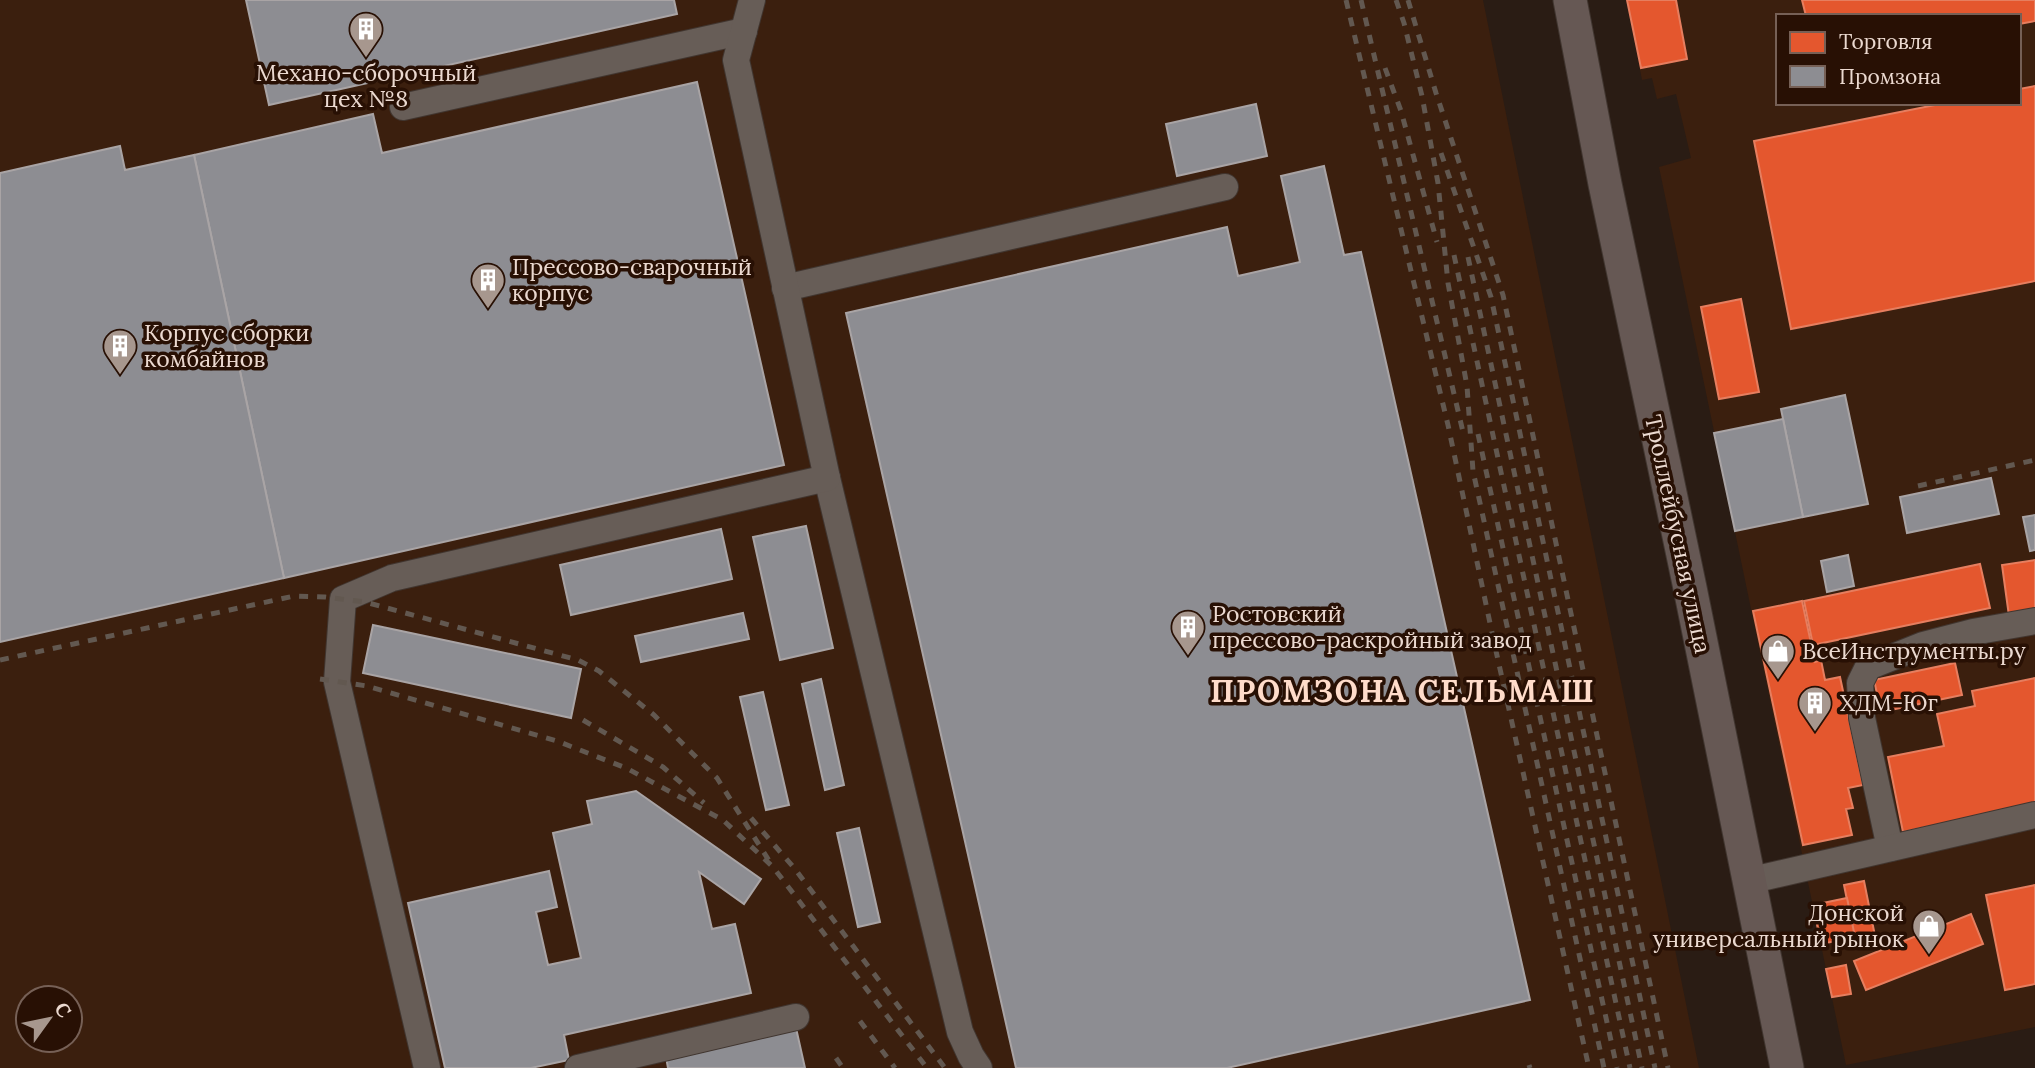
<svg xmlns="http://www.w3.org/2000/svg" width="2035" height="1068" viewBox="0 0 2035 1068" font-family="Lora,serif">
<style>
.built{fill:#3b1f0e;fill-rule:evenodd}
.shops{fill:#e4572e;stroke:#e67e5f;stroke-width:2}
.industry{fill:#8d8d92;stroke:#a9a4a5;stroke-width:2}
.lines{fill:none;stroke-linecap:round;stroke-linejoin:round}
.minor-casing{stroke:#413630;stroke-width:28}
.major-casing{stroke:#413630;stroke-width:35}
.minor{stroke:#675d57;stroke-width:26}
.major{stroke:#665854;stroke-width:33}
.rail{stroke:#625850;stroke-width:5;stroke-dasharray:9 9;stroke-linecap:butt}
.labels{text-anchor:middle;stroke-width:7;stroke-linejoin:round;paint-order:stroke}
.poi-label{font-size:23px;fill:#ebd9d0;stroke:#281004;text-anchor:start}
.street-label{font-size:23px;fill:#ebd9d0;stroke:#281004}
.district-label{font-size:30px;font-weight:bold;letter-spacing:2px;fill:#ffdcca;stroke:#281004}
</style>
<rect width="100%" height="100%" fill="#2a1c14"/>
<!-- built -->
<g class="built">
<path d="M0 0H1483L1699 1068H0ZM28 998H70V1040H28Z"/>
<path d="M1627 0H2035V1027L1846 1065 1659 167 1691 158 1676 94 1657 99 1652 78 1642 80ZM1778 16H2019V103H1778Z"/>
</g>
<!-- shops -->
<g class="shops">
<polygon points="1627,0 1676,0 1687,59 1641,68"/>
<polygon points="1802,0 2035,0 2035,21 2019,24 2019,16 1806,16"/>
<polygon points="2035,86 2035,281 1791,329 1754,141 1945,103 2019,103 2019,89"/>
<polygon points="1741,299 1759,392 1719,399 1701,307"/>
<polygon points="2035,560 2035,612 2009,616 2002,565"/>
<polygon points="1980,564 1990,608 1813,645 1804,601"/>
<polygon points="1802,601 1815,662 1821,660 1825,680 1840,677 1863,785 1848,788 1853,808 1846,809 1852,835 1803,845 1753,611"/>
<polygon points="1955,663 1962,695 1881,712 1874,680"/>
<polygon points="2035,678 2035,804 1903,832 1888,757 1944,746 1937,714 1975,706 1972,691"/>
<polygon points="1864,881 1875,936 1855,940 1844,885"/>
<polygon points="2035,885 2035,984 2005,990 1986,895"/>
<polygon points="1847,898 1855,937 1821,944 1813,905"/>
<polygon points="1971,914 1983,944 1866,990 1854,961"/>
<polygon points="1846,965 1851,994 1832,997 1826,969"/>
</g>
<!-- industry -->
<g class="industry">
<polygon points="246,0 674,0 677,14 269,105"/>
<polygon points="697,82 784,465 284,578 194,155 373,114 382,153"/>
<polygon points="1256,104 1267,156 1177,176 1166,124"/>
<polygon points="120,146 125,170 194,155 284,578 0,642 0,173"/>
<polygon points="1324,166 1344,255 1361,252 1530,1000 1227,1068 1016,1068 846,313 1227,227 1238,276 1300,262 1281,176"/>
<polygon points="1845,395 1868,504 1803,517 1781,409"/>
<polygon points="1783,419 1803,517 1735,531 1714,433"/>
<polygon points="1991,478 1999,514 1907,533 1900,497"/>
<polygon points="2035,515 2035,550 2030,551 2023,517"/>
<polygon points="806,526 833,648 780,660 753,537"/>
<polygon points="721,529 732,579 571,615 560,565"/>
<polygon points="1848,555 1854,586 1827,592 1821,561"/>
<polygon points="743,613 749,639 641,662 635,636"/>
<polygon points="373,625 581,669 571,718 363,673"/>
<polygon points="821,679 844,785 825,790 802,684"/>
<polygon points="763,692 789,805 766,810 740,697"/>
<polygon points="636,791 761,879 744,904 699,872 712,929 735,924 751,993 564,1035 569,1060 531,1068 445,1068 408,903 549,871 557,907 536,912 548,965 581,958 553,833 592,824 587,801"/>
<polygon points="859,828 880,922 858,927 837,833"/>
<polygon points="796,1028 805,1068 668,1068 666,1057"/>
</g>
<g class="lines">
<!-- minor casing -->
<g class="minor-casing">
<g id="minor">
<polyline points="403,107 744,31"/>
<polyline points="785,288 1225,187"/>
<polyline points="827,478 960,1032 971,1056 979,1068"/>
<polyline points="1890,848 1862,718 1860,683 1868,667 1923,645 1973,632 2035,621"/>
<polyline points="1748,881 2035,815"/>
<polyline points="427,1068 337,682 343,599 392,578 827,478 736,60 752,0"/>
<polyline points="578,1068 796,1017"/>
</g>
</g>
<!-- major casing -->
<g class="major-casing">
<polyline id="major" points="1570,0 1605,184 1690,588 1787,1068"/>
</g>
<!-- minor -->
<use href="#minor" class="minor"/>
<!-- major -->
<use href="#major" class="major"/>
<!-- rail -->
<g class="rail">
<polyline points="1346,0 1448,425 1494,642 1589,1068"/>
<polyline points="1361,0 1463,432"/>
<polyline points="1396,0 1404,23 1422,96 1438,183 1448,283 1467,386 1473,471 1604,1068"/>
<polyline points="1408,0 1436,93 1503,295 1668,1068"/>
<polyline points="1385,68 1401,111 1437,242"/>
<polyline points="1441,153 1491,297 1655,1068"/>
<polyline points="1454,255 1630,1068"/>
<polyline points="1468,257 1642,1068"/>
<polyline points="1478,434 1617,1068"/>
<polyline points="1918,486 2035,460"/>
<polyline points="0,660 294,596 325,597 365,602 578,660 599,671 654,715 717,778 773,867"/>
<polyline points="320,679 367,686 557,741 626,768 723,820 773,867 927,1068"/>
<polyline points="583,720 663,767 704,803"/>
<polyline points="751,818 795,869 945,1068"/>
<polyline points="860,1021 895,1068"/>
<polyline points="836,1058 843,1068"/>
<polyline points="1529,1065 1530,1068"/>
</g>
</g>
<!-- icons -->
<defs>
<g id="building-pin" transform="scale(1.75)"><path d="M0 17L-7.5 6A9.5 9.5 0 1 1 7.5 6Z" fill="#a7978e" stroke="#281004"/><path d="M-4-6H4V6H1V3H-1V6H-4ZM-2.5-4.3h1.7v1.8h-1.7ZM.8-4.3h1.7v1.8H.8ZM-2.5-1h1.7V.8h-1.7ZM.8-1h1.7V.8H.8Z" fill="#fff"/></g>
<g id="shop-pin" transform="scale(1.75)"><path d="M0 17L-7.5 6A9.5 9.5 0 1 1 7.5 6Z" fill="#a7978e" stroke="#281004"/><path d="M-5-2.5h2.3a2.7 3.5 0 0 1 5.4 0H5L5.5 6h-11ZM-1.5-2.5h3a1.5 2.3 0 0 0-3 0Z" fill="#fff"/></g>
</defs>
<g fill-rule="evenodd">
<use href="#building-pin" x="366" y="29"/>
<use href="#building-pin" x="488" y="280"/>
<use href="#building-pin" x="120" y="346"/>
<use href="#building-pin" x="1188" y="627"/>
<use href="#shop-pin" x="1778" y="651"/>
<use href="#building-pin" x="1815" y="703"/>
<use href="#shop-pin" x="1929" y="926"/>
</g>
<g class="labels">
<!-- poi labels -->
<g class="poi-label">
<text x="366" y="81" text-anchor="middle">Механо-сборочный<tspan x="366" dy="26">цех №8</tspan></text>
<text x="512" y="275">Прессово-сварочный<tspan x="512" dy="26">корпус</tspan></text>
<text x="144" y="341">Корпус сборки<tspan x="144" dy="26">комбайнов</tspan></text>
<text x="1212" y="622">Ростовский<tspan x="1212" dy="26">прессово-раскройный завод</tspan></text>
<text x="1802" y="659">ВсеИнструменты.ру</text>
<text x="1840" y="711">ХДМ-Юг</text>
<text x="1904" y="921" text-anchor="end">Донской<tspan x="1904" dy="26">универсальный рынок</tspan></text>
</g>
<!-- street labels -->
<g class="street-label">
<text transform="translate(1678 534) rotate(78)" y="8">Троллейбусная улица</text>
</g>
<!-- district labels -->
<g class="district-label">
<text x="1403" y="702">ПРОМЗОНА СЕЛЬМАШ</text>
</g>
</g>
<!-- legend -->
<rect x="1776" y="14" width="245" height="91" fill="#281004" stroke="#766056" stroke-width="2"/>
<rect x="1790" y="32" width="35" height="21" fill="#e4572e" stroke="#766056" stroke-width="2"/>
<text x="1839" y="49" font-size="21" fill="#ebd9d0">Торговля</text>
<rect x="1790" y="66" width="35" height="21" fill="#8d8d92" stroke="#766056" stroke-width="2"/>
<text x="1839" y="84" font-size="21" fill="#ebd9d0">Промзона</text>
<!-- north arrow -->
<g transform="translate(49 1019) rotate(57)"><circle r="33" fill="#281004" stroke="#766056" stroke-width="2"/>
<path d="M0-5L12 26L0 18L-12 26Z" fill="#a7978e"/>
<text y="-10" font-size="19" font-weight="bold" text-anchor="middle" fill="#ebd9d0">С</text>
</g>
</svg>
